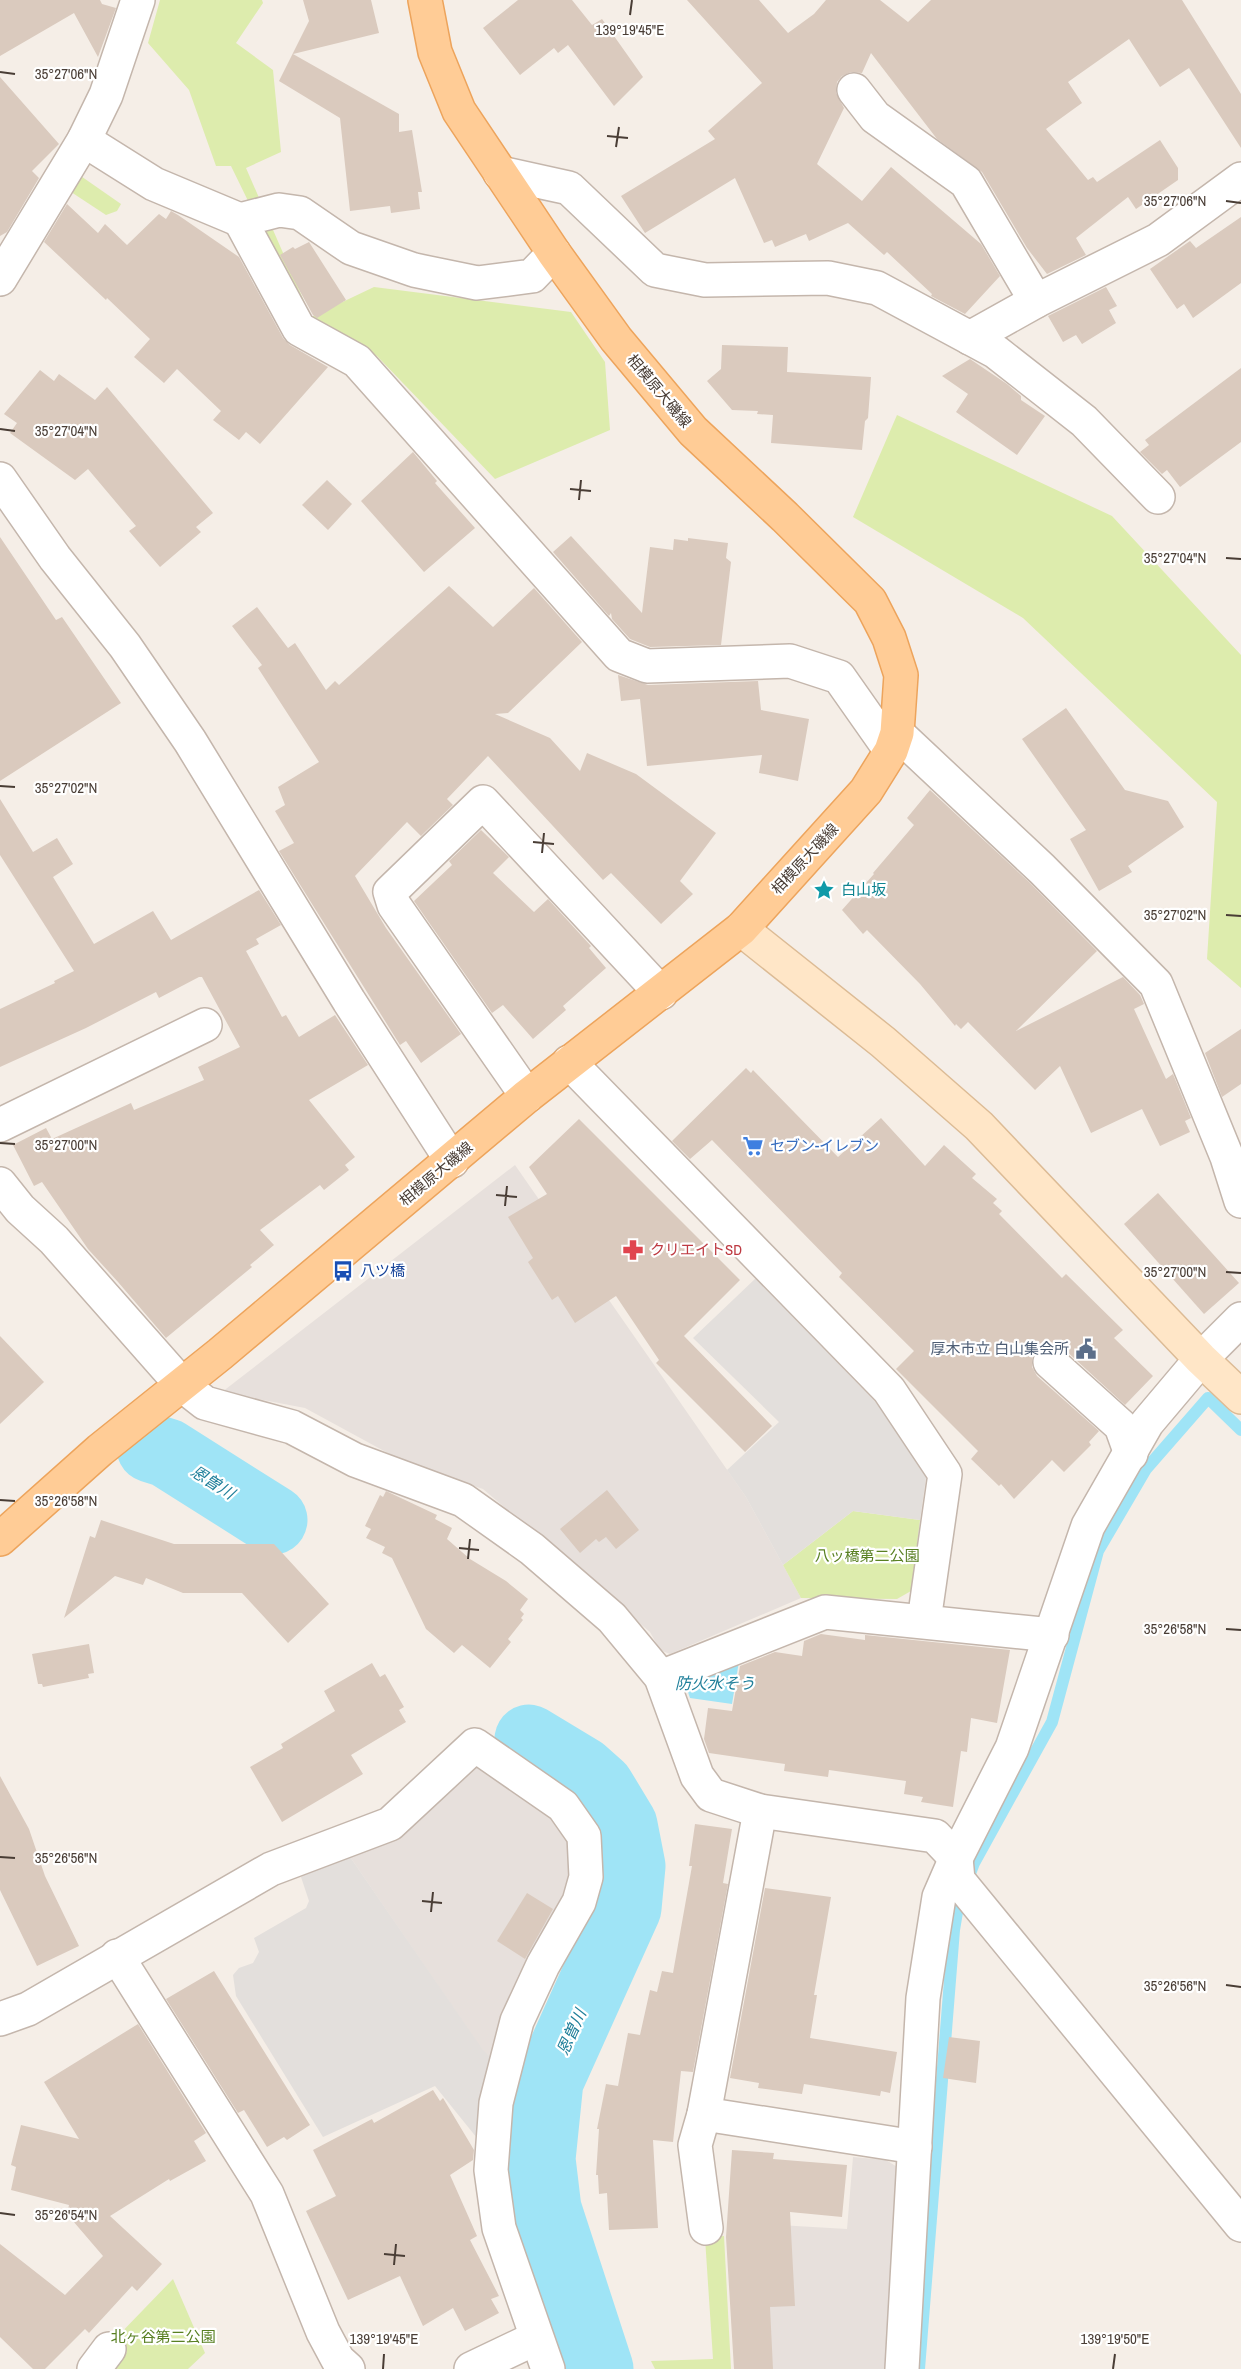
<svg xmlns="http://www.w3.org/2000/svg" width="1241" height="2369" viewBox="0 0 1241 2369" font-family="'Archivo Narrow','Noto Sans JP',sans-serif">
<style>
.industrial{fill:#e7e0dc}
.green{fill:#ddecad}
.parking{fill:#e3dfdc}
.water{fill:#9fe4f6}
.lines{fill:none;stroke-linecap:round;stroke-linejoin:round}
.stream{stroke:#9fe4f6;stroke-width:12}
.river{stroke:#9fe4f6;stroke-width:69}
.building{fill:#dacabe}
.street-casing{stroke:#c4b6ac;stroke-width:36}
.secondary-casing{stroke:#dcbb95;stroke-width:36}
.primary-casing{stroke:#eda45c;stroke-width:36}
.street{stroke:#fff;stroke-width:33}
.secondary{stroke:#ffe6c7;stroke-width:33}
.primary{stroke:#ffcc96;stroke-width:33}
.ticks{fill:none;stroke:#493d35;stroke-width:2}
.labels{text-anchor:middle;stroke-width:4.5;stroke-linejoin:round;paint-order:stroke}
.street-label{font-size:15px;fill:#493d35;stroke:#fff}
.culture-label{font-size:15px;fill:#0d838f;stroke:#fff;text-anchor:start}
.shop-label{font-size:15px;fill:#366cbe;stroke:#fff;text-anchor:start}
.health-label{font-size:15px;fill:#be3a42;stroke:#fff;text-anchor:start}
.transit-label{font-size:15px;fill:#164399;stroke:#fff;text-anchor:start}
.service-label{font-size:15px;fill:#4e5e75;stroke:#fff;text-anchor:end}
.park-label{font-size:15px;fill:#598023;stroke:#fff}
.water-label{font-size:16px;font-style:italic;fill:#21809b;stroke:#fff}
.ticks-label{font-size:15px;text-anchor:middle;fill:#493d35;stroke:#fff;stroke-width:4.5;stroke-linejoin:round;paint-order:stroke}
</style>
<rect width="100%" height="100%" fill="#f5eee7"/>
<!-- industrial -->
<g class="industrial">
<polygon points="515,1165 746,1497 801,1598 670,1654 660,1650 650,1632 483,1489 408,1464 305,1408 222,1392"/>
<polygon points="479,1756 557,1812 574,1839 575,1878 493,2060 483,2051 346,1851"/>
<polygon points="853,2157 886,2160 902,2170 893,2369 738,2369 730,2222 847,2229"/>
</g>
<!-- green -->
<g class="green">
<polygon points="160,0 262,0 263,3 236,43 273,70 281,152 246,168 311,317 374,287 571,312 605,362 610,430 495,479 377,356 309,326 231,166 216,166 189,90 148,43"/>
<polygon points="75,172 121,204 117,211 106,215 65,188"/>
<polygon points="897,415 1112,516 1241,655 1241,988 1207,959 1217,802 1023,618 853,517"/>
<polygon points="853,1511 920,1520 911,1591 897,1599 801,1598 783,1565"/>
<polygon points="724,2236 731,2369 655,2369 651,2361 713,2359 705,2238"/>
<polygon points="173,2279 205,2353 188,2369 109,2369 127,2352 115,2339"/>
</g>
<!-- parking -->
<g class="parking">
<polygon points="756,1278 885,1412 927,1471 920,1520 853,1511 783,1565 746,1497 727,1470 779,1422 693,1338"/>
<polygon points="346,1851 483,2050 493,2060 481,2143 435,2086 323,2137 236,1996 233,1975 239,1968 253,1963 259,1952 254,1938 306,1908 309,1901 301,1877"/>
</g>
<!-- water -->
<polygon class="water" points="740,1655 732,1704 690,1698 683,1678"/>
<g class="lines">
<!-- stream -->
<polyline class="stream" points="919,2369 954,1930 958,1906 974,1863 1052,1722 1098,1551 1146,1469 1208,1398 1241,1430"/>
<!-- river -->
<g class="river">
<polyline points="151,1448 167,1453 273,1520"/>
<polyline points="529,1739 582,1771 600,1787 623,1825 631,1866 627,1908 549,2081 541,2159 547,2209 599,2369"/>
</g>
</g>
<!-- building -->
<g class="building">
<polygon points="0,0 100,0 102,4 116,8 98,57 74,13 0,56"/>
<polygon points="303,0 371,0 379,33 293,54 399,114 399,132 412,130 422,192 418,192 420,209 391,213 390,206 350,211 340,118 279,81 309,21"/>
<polygon points="518,0 572,0 592,25 602,19 643,77 614,106 568,45 558,53 554,48 520,75 483,28"/>
<polygon points="687,0 759,0 788,33 814,14 826,0 880,0 908,22 931,0 1182,0 1241,94 1241,148 1189,68 1160,87 1129,39 1068,82 1082,103 1046,129 1088,180 1093,177 1097,182 1160,140 1178,168 1178,180 1136,209 1128,197 1076,238 1086,255 1047,274 1027,248 982,172 937,139 871,53 862,73 851,72 842,76 837,82 836,93 844,108 817,164 862,201 891,167 981,244 1000,276 965,314 931,296 932,294 887,252 884,255 848,223 809,241 806,234 775,247 772,240 764,243 735,178 645,233 621,196 715,139 708,131 762,83"/>
<polygon points="0,77 59,144 32,171 39,178 7,232 0,236"/>
<polygon points="67,204 98,233 105,224 127,245 159,214 166,219 171,211 178,215 239,257 283,338 290,345 328,367 260,444 246,432 239,440 213,420 221,411 177,369 164,383 134,357 150,339 107,298 106,300 44,242"/>
<polygon points="1241,217 1241,283 1193,318 1184,304 1177,309 1150,269 1190,241 1196,248"/>
<polygon points="309,242 346,300 317,318 313,315 280,255 293,247 295,249"/>
<polygon points="1106,287 1117,306 1109,310 1116,323 1082,344 1076,335 1063,342 1048,316"/>
<polygon points="722,345 788,347 787,372 871,377 868,418 865,421 862,450 771,443 773,415 757,414 758,411 732,410 707,381 721,369"/>
<polygon points="970,359 1007,384 1021,396 1021,400 1045,416 1017,455 956,412 968,394 942,376"/>
<polygon points="1241,368 1241,442 1180,487 1167,470 1162,474 1140,452 1149,445 1145,440"/>
<polygon points="40,370 54,381 59,374 95,400 107,387 213,513 196,527 201,532 160,567 129,531 136,526 88,469 75,480 10,433 17,423 4,414"/>
<polygon points="413,452 437,481 435,483 475,528 424,572 361,501"/>
<polygon points="327,480 352,504 328,530 302,505"/>
<polygon points="571,536 642,613 650,547 673,550 674,539 688,541 688,538 728,543 726,558 731,562 721,645 650,647 630,639 612,619 611,613 609,616 553,552"/>
<polygon points="0,537 56,620 62,617 121,703 0,781"/>
<polygon points="449,586 493,627 534,588 582,642 508,713 495,714 550,738 580,771 587,753 636,774 716,833 680,881 693,894 661,924 611,873 603,880 488,756 447,799 453,805 421,836 407,822 355,876 386,928 461,1034 421,1063 406,1041 400,1045 279,851 294,843 275,811 285,805 278,787 319,762 258,668 262,665 232,626 257,607 288,648 295,643 326,690 335,681 339,685"/>
<polygon points="618,675 648,685 758,681 761,710 809,719 798,781 759,773 762,755 647,766 640,699 621,701"/>
<polygon points="1066,708 1125,790 1168,801 1184,827 1128,866 1132,872 1099,891 1070,839 1086,830 1022,739"/>
<polygon points="930,790 1029,882 1097,951 1016,1031 1123,977 1140,995 1144,1004 1134,1009 1166,1079 1173,1074 1191,1118 1185,1121 1190,1132 1160,1146 1142,1109 1091,1133 1060,1066 1035,1090 968,1022 961,1029 956,1024 955,1026 920,984 867,930 863,934 842,910 874,874 873,873 914,825 907,818"/>
<polygon points="0,799 33,852 57,838 73,864 53,877 94,944 153,911 171,940 259,890 281,925 256,939 259,944 246,951 282,1017 286,1015 299,1037 335,1015 368,1065 309,1100 355,1157 345,1165 349,1170 324,1190 320,1185 260,1230 274,1245 250,1265 252,1267 166,1338 118,1282 88,1249 42,1182 34,1186 13,1145 46,1128 52,1139 131,1103 134,1110 204,1080 198,1067 240,1047 202,977 199,977 159,998 156,992 86,1028 0,1067 0,1009 55,983 54,981 74,971 0,855"/>
<polygon points="481,830 509,857 493,873 534,912 548,899 591,946 589,948 606,968 563,1006 566,1010 533,1039 503,1005 492,1013 414,901 452,865 449,861"/>
<polygon points="1241,1029 1241,1084 1222,1097 1205,1053"/>
<polygon points="746,1068 751,1073 753,1070 838,1157 881,1118 925,1166 944,1145 976,1174 972,1178 997,1199 993,1203 1002,1211 999,1214 1062,1278 1066,1274 1123,1330 1114,1338 1153,1376 1125,1405 1063,1348 1054,1344 1044,1344 1036,1350 1032,1358 1032,1367 1037,1376 1099,1431 1089,1442 1091,1445 1064,1472 1052,1460 1014,1499 1001,1484 999,1486 971,1459 978,1451 896,1369 914,1351 839,1277 842,1273 712,1140 690,1159 672,1141"/>
<polygon points="579,1119 740,1280 684,1336 772,1426 745,1452 656,1363 659,1360 616,1296 575,1323 558,1296 552,1300 528,1262 533,1258 508,1217 547,1194 529,1167"/>
<polygon points="1158,1193 1239,1283 1204,1314 1124,1224"/>
<polygon points="0,1336 44,1382 0,1424"/>
<polygon points="607,1490 639,1530 616,1549 606,1537 599,1542 596,1539 580,1553 560,1529"/>
<polygon points="386,1491 437,1515 435,1519 452,1528 447,1539 470,1559 506,1581 528,1599 520,1610 524,1614 521,1618 523,1620 508,1639 511,1642 490,1668 462,1645 454,1653 426,1629 392,1558 382,1553 385,1547 366,1538 371,1529 365,1526 380,1495 383,1497"/>
<polygon points="101,1520 174,1544 274,1544 329,1604 288,1643 242,1593 183,1593 146,1578 143,1585 115,1576 64,1618 90,1536 95,1538"/>
<polygon points="821,1634 865,1640 865,1635 1010,1650 997,1723 971,1718 967,1752 961,1751 953,1807 921,1802 923,1797 904,1794 906,1781 829,1770 828,1777 784,1771 785,1764 709,1753 704,1739 708,1708 732,1711 740,1666 775,1652 802,1656 804,1641"/>
<polygon points="89,1644 94,1673 88,1674 89,1678 43,1687 42,1684 38,1684 32,1654"/>
<polygon points="372,1663 380,1677 385,1674 404,1707 399,1710 406,1722 351,1755 363,1774 282,1822 250,1767 283,1748 281,1744 335,1711 324,1691"/>
<polygon points="0,1776 29,1829 45,1876 79,1946 37,1966 0,1890"/>
<polygon points="695,1824 732,1829 723,1883 728,1884 693,2072 681,2071 673,2142 653,2140 658,2228 609,2230 607,2193 599,2194 598,2175 596,2175 599,2129 597,2129 606,2084 618,2086 628,2033 640,2035 650,1990 657,1992 662,1971 673,1973 692,1866 689,1866"/>
<polygon points="765,1888 831,1897 814,1995 817,1995 810,2038 897,2052 890,2093 881,2091 880,2096 804,2084 802,2094 758,2088 759,2083 730,2078"/>
<polygon points="527,1893 553,1909 525,1959 497,1941"/>
<polygon points="214,1971 310,2125 287,2140 284,2137 267,2147 244,2110 238,2113 166,1999"/>
<polygon points="138,2024 206,2133 194,2141 206,2161 170,2181 169,2179 110,2216 162,2264 137,2291 132,2286 89,2333 85,2329 45,2369 33,2369 0,2337 0,2244 65,2295 103,2256 67,2214 69,2205 11,2190 16,2167 11,2165 21,2125 79,2139 44,2082"/>
<polygon points="949,2037 980,2041 976,2083 943,2078"/>
<polygon points="433,2090 440,2101 443,2098 474,2150 473,2160 450,2175 477,2236 470,2240 499,2296 491,2299 499,2313 465,2331 453,2308 423,2326 400,2276 348,2300 306,2211 336,2196 313,2150 372,2119 374,2123"/>
<polygon points="732,2150 774,2153 773,2159 847,2165 842,2217 790,2212 795,2306 770,2307 773,2369 734,2369 726,2237"/>
</g>
<g class="lines">
<!-- street casing -->
<g class="street-casing">
<g id="street">
<polyline points="854,90 875,117 966,182 1036,301"/>
<polyline points="84,140 154,184 240,220"/>
<polyline points="500,173 569,188 655,270 705,280 828,278 877,288 996,352 1084,421 1158,497"/>
<polyline points="554,253 532,276 477,283 414,270 351,248 300,213 279,210 240,220 299,329 357,361 619,655 647,666 790,661 839,677 891,751"/>
<polyline points="0,279 84,140 106,95 138,0"/>
<polyline points="970,338 1036,301 1158,240 1241,179"/>
<polyline points="0,479 55,558 125,646 190,741 349,1001 452,1161"/>
<polyline points="897,733 1042,869 1156,984 1227,1157 1241,1201"/>
<polyline points="569,1062 889,1390 945,1474 924,1621"/>
<polyline points="527,1096 394,905 390,892 483,802 661,993"/>
<polyline points="0,1125 205,1025"/>
<polyline points="0,1184 20,1209 54,1240 182,1385 205,1403 292,1427 355,1460 463,1500 532,1549 612,1618 661,1677 697,1776 711,1795 760,1811 935,1836 956,1858 958,1880 1241,2225"/>
<polyline points="1050,1362 1121,1426 1131,1454"/>
<polyline points="661,1677 825,1612 1052,1635"/>
<polyline points="117,1956 267,2194 323,2332 338,2360 348,2369"/>
<polyline points="0,2019 28,2009 271,1869 390,1824 475,1745 563,1806 584,1836 586,1877 579,1902 543,1965 517,2021 496,2103 491,2170 499,2228 548,2369"/>
<polyline points="704,2114 915,2147"/>
<polyline points="706,2228 695,2145 704,2114 760,1811"/>
<polyline points="94,2369 109,2349"/>
<polyline points="471,2369 536,2338"/>
<polyline points="902,2369 923,1998 939,1897 956,1858 1012,1748 1088,1526 1147,1423 1201,1359 1241,1319"/>
</g>
</g>
<!-- secondary casing -->
<g class="secondary-casing">
<polyline id="secondary" points="741,929 883,1042 979,1126 1201,1359 1241,1397"/>
</g>
<!-- primary casing -->
<g class="primary-casing">
<polyline id="primary" points="0,1539 100,1450 220,1354 527,1096 741,929 866,791 891,751 897,733 901,675 889,638 870,601 785,517 693,431 616,339 554,253 459,111 435,52 425,0"/>
</g>
<!-- street -->
<use href="#street" class="street"/>
<!-- secondary -->
<use href="#secondary" class="secondary"/>
<!-- primary -->
<use href="#primary" class="primary"/>
</g>
<!-- ticks -->
<path class="ticks" d="M630 15 632 0M0 72 15 74M607 136 628 138M616 147 619 127M1226 201 1241 203M0 429 15 431M570 489 591 491M579 500 581 480M1226 558 1241 559M0 786 15 787M533 842 554 844M542 853 544 833M1226 915 1241 916M0 1143 15 1144M496 1195 517 1197M505 1206 507 1186M1226 1272 1241 1273M0 1500 15 1501M459 1548 479 1550M468 1559 470 1539M1226 1629 1241 1630M0 1857 15 1858M422 1901 442 1903M431 1912 433 1892M1226 1985 1241 1987M0 2213 15 2215M384 2254 405 2256M394 2265 396 2244M383 2369 384 2354M1113 2369 1115 2354"/>
<!-- icons -->
<defs>
<g id="sight-bare" transform="scale(1.62)"><path d="M0-6L1.8-2.2L6-1.7L2.9 1.2L3.7 5.4L0 3.3L-3.7 5.4L-2.9 1.2L-6-1.7L-1.8-2.2Z" fill="#0f9aa8" stroke="#fff" stroke-width="2.5" paint-order="stroke"/></g>
<g id="supermarket-bare" transform="scale(1.62)"><path d="M-6-5.5h2.5l.6 2H6L4.5 2H-2.5L-4.4-4H-6ZM-1.5 3.2a1.3 1.3 0 1 0 .1 0ZM3 3.2a1.3 1.3 0 1 0 .1 0Z" fill="#3f7fe0" stroke="#fff" stroke-width="2.5" paint-order="stroke"/></g>
<g id="pharmacy-bare" transform="scale(1.62)"><path d="M-2-6h4v4h4v4h-4v4h-4v-4h-4v-4h4Z" fill="#e0444e" stroke="#fff" stroke-width="2.5" paint-order="stroke"/></g>
<g id="bus-bare" transform="scale(1.62)"><path d="M-5-6H5V4H4V6H2V4H-2V6H-4V4H-5ZM-3.5-4V0h7V-4ZM-3.5 1.2v1.5H-2V1.2ZM2 1.2v1.5H3.5V1.2Z" fill="#1a4fb4" stroke="#fff" stroke-width="2.5" paint-order="stroke"/></g>
<g id="civic-bare" transform="scale(1.62)"><path d="M-.6-6.5H3V-4.5H.6V-3L4-1V1h2V6H-6V1h2V-1L-.6-3ZM-1.2 2.5V6h2.4V2.5Z" fill="#5c6f8a" stroke="#fff" stroke-width="2.5" paint-order="stroke"/></g>
</defs>
<g fill-rule="evenodd">
<use href="#sight-bare" x="824" y="890"/>
<use href="#supermarket-bare" x="753" y="1146"/>
<use href="#pharmacy-bare" x="633" y="1250"/>
<use href="#bus-bare" x="343" y="1271"/>
<use href="#civic-bare" x="1086" y="1349"/>
</g>
<g class="labels">
<!-- street labels -->
<g class="street-label">
<text transform="translate(659 391) rotate(50)" y="5">相模原大磯線</text>
<text transform="translate(805 859) rotate(-47)" y="5">相模原大磯線</text>
<text transform="translate(436 1174) rotate(-40)" y="5">相模原大磯線</text>
</g>
<!-- culture labels -->
<g class="culture-label">
<text x="841" y="895">白山坂</text>
</g>
<!-- shop labels -->
<g class="shop-label">
<text x="770" y="1151">セブン-イレブン</text>
</g>
<!-- health labels -->
<g class="health-label">
<text x="650" y="1255">クリエイトSD</text>
</g>
<!-- transit labels -->
<g class="transit-label">
<text x="360" y="1276">八ツ橋</text>
</g>
<!-- service labels -->
<g class="service-label">
<text x="1069" y="1354">厚木市立 白山集会所</text>
</g>
<!-- park labels -->
<g class="park-label">
<text x="867" y="1561">八ッ橋第二公園</text>
<text x="163" y="2342">北ヶ谷第二公園</text>
</g>
<!-- water labels -->
<g class="water-label">
<text transform="translate(213 1482) rotate(32)" y="6">恩曽川</text>
<text x="715" y="1689">防火水そう</text>
<text transform="translate(571 2032) rotate(-66)" y="6">恩曽川</text>
</g>
</g>
<g class="ticks-label">
<text x="630" y="35">139°19'45"E</text>
<text x="66" y="79">35°27'06"N</text>
<text x="1175" y="206">35°27'06"N</text>
<text x="66" y="436">35°27'04"N</text>
<text x="1175" y="563">35°27'04"N</text>
<text x="66" y="793">35°27'02"N</text>
<text x="1175" y="920">35°27'02"N</text>
<text x="66" y="1150">35°27'00"N</text>
<text x="1175" y="1277">35°27'00"N</text>
<text x="66" y="1506">35°26'58"N</text>
<text x="1175" y="1634">35°26'58"N</text>
<text x="66" y="1863">35°26'56"N</text>
<text x="1175" y="1991">35°26'56"N</text>
<text x="66" y="2220">35°26'54"N</text>
<text x="384" y="2344">139°19'45"E</text>
<text x="1115" y="2344">139°19'50"E</text>
</g>
</svg>
